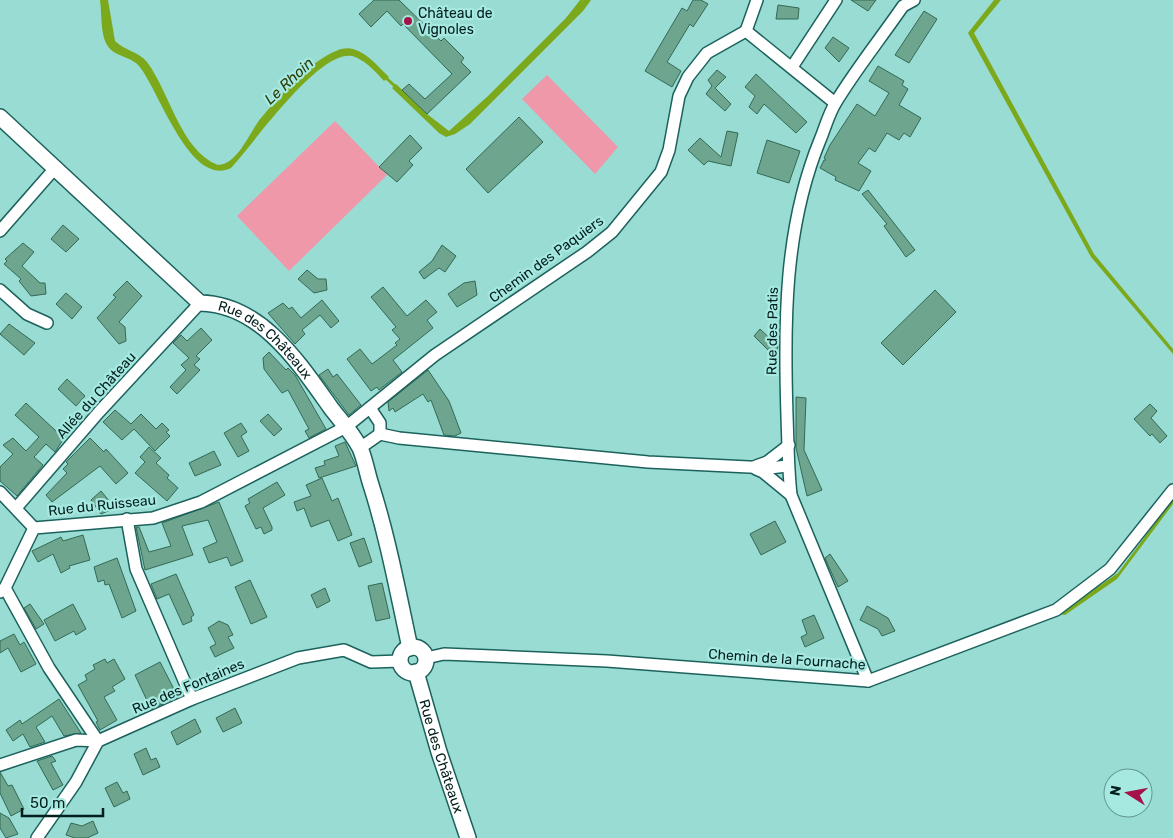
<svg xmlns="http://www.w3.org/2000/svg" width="1173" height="838" viewBox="0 0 1173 838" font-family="Rubik,sans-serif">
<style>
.green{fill:#ef98a9}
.water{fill:#7ca81c}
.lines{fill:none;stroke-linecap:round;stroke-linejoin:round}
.stream{stroke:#7ca81c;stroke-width:3}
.building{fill:#6da58e;stroke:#336a55}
.minor-casing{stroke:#1c625c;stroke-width:14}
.tertiary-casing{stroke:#1c625c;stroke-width:18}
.minor{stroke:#fff;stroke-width:11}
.tertiary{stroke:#fff;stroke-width:15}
.poi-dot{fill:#a6114a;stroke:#a6e9e1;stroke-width:2}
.labels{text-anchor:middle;stroke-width:4.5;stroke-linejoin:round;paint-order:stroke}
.poi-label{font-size:14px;fill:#031f1d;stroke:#a6e9e1;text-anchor:start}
.street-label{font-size:14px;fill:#031f1d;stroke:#a6e9e1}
.water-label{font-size:15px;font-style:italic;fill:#2b3c07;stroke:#a6e9e1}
</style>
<rect width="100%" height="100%" fill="#99dcd4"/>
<!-- green -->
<g class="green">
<polygon points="547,75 618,147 595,174 522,99"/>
<polygon points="335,121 387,175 289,271 237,216"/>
</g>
<!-- water -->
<g class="water">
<path d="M100 0H108L115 41C124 50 139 52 147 62 170 93 181 151 218 165 237 164 248 136 258 122 274 102 326 41 353 49 368 53 378 67 389 77L384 81C376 72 364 59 352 56 318 50 253 145 231 168 190 188 159 90 139 66 131 56 114 57 107 45 100 33 102 13 100 0Z"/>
<polygon points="584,0 591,0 583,11 470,124 455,134 446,137 439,133 392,88 396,84 427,114 449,131 488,96"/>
<polygon points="994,0 1001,0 974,33 1094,254 1173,349 1173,354 1091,257 968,33"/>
<polygon points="1173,499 1173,504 1117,579 1065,615 1058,614 1118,573"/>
</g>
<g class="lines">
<!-- stream -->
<g class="stream">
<polyline points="568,18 582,0"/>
<polyline points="385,77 397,88"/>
</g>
</g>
<!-- building -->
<g class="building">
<polygon points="374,0 399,0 441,41 444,38 464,58 461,62 471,72 427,114 402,90 409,84 425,99 452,74 403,24 401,26 387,11 371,27 359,14"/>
<polygon points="693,0 701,0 708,4 693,27 690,24 667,62 681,71 672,87 645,71 682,8 687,11"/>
<polygon points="851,0 876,0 868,11"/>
<polygon points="778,5 799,8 798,19 776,19"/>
<polygon points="924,11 937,19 909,63 895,55"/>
<polygon points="833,37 849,48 839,62 825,48"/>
<polygon points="878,66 904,81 902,85 908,89 899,105 921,118 910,137 904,133 899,140 887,133 875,152 869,148 858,163 871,171 859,191 835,180 836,177 820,168 824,160 826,160 824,158 830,145 857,104 875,116 889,93 869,81"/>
<polygon points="717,70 726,77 715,88 731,104 725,111 706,94 712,86 708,80"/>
<polygon points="756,74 807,122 796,133 764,104 757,114 749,107 755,96 745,87"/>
<polygon points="519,117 543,142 488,193 466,169"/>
<polygon points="727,131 738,133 731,166 708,161 704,165 688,150 700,138 721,157"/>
<polygon points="410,135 422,148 409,161 413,165 397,182 379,167"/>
<polygon points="767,140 800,151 789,183 757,173"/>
<polygon points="868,190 915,250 906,257 884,226 887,224 862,194"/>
<polygon points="63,225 79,239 66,252 51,239"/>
<polygon points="23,243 34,252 22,266 40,283 45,283 46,294 31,296 19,281 21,279 4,264 7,261 5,259"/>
<polygon points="442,245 456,256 445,272 439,268 424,279 419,272 432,261"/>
<polygon points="307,270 318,279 326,279 327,290 314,293 298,279"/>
<polygon points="127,281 142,296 119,322 125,327 126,341 119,344 97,318 116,297 113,295"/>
<polygon points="475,281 477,295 457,307 448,294 464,283"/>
<polygon points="383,287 407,316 426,300 437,312 427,320 433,328 393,360 402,372 379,390 377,387 371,391 347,359 360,349 372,364 397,345 395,343 400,339 392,330 396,327 371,297"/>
<polygon points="935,290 956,312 903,365 881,343"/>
<polygon points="66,293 82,307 72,319 56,304"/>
<polygon points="322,300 339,321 331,328 320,315 302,330 305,334 295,344 268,313 283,303 289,309 292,307 301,318"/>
<polygon points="9,324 35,343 24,355 0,334"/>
<polygon points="201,328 212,340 196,356 200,359 194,365 200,370 177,394 170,387 186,370 181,365 189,358 173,343 181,335 187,341"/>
<polygon points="760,329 778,346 775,357 754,336"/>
<polygon points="269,352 286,370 288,368 295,375 326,429 309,438 305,431 309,429 288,390 282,393 264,369 263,358"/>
<polygon points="328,369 333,377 337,374 361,405 349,415 319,375"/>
<polygon points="428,370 449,401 461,433 455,436 444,435 431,400 428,402 423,394 395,412 393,408 389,411 388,402"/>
<polygon points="67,379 85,396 76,406 58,389"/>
<polygon points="796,397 806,398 804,450 822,490 807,496 796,448"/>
<polygon points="26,403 57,432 72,416 80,422 64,438 55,452 46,444 34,457 43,465 17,496 0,481 0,467 13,454 3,445 13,438 26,451 39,437 15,415"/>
<polygon points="1150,404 1157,411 1151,418 1167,436 1160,443 1152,434 1150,436 1134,419"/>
<polygon points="115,410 131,424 141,414 156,429 162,423 169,430 166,432 170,436 155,451 134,429 122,440 103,422"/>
<polygon points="268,414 282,429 274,436 260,421"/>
<polygon points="241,423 247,432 241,436 249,451 238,457 224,433"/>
<polygon points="90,438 104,452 106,449 128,473 116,484 100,466 52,502 46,495 67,473 63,469 68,464 66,462"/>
<polygon points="345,442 356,466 319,478 315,468 325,465 324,461 339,456 335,446"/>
<polygon points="149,447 161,458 156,463 169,475 167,478 178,488 167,501 135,473 145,462 140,457"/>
<polygon points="214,451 221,465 195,476 189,463"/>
<polygon points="322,478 332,501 338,498 352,535 338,541 329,520 311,527 304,508 297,511 294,502 311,496 306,485"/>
<polygon points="277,482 285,495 263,508 272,527 272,530 264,534 261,527 256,529 245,506 250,503 248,499"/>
<polygon points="101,491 115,508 101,514 91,500"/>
<polygon points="219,502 243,561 231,566 227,557 209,563 203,548 217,542 208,520 182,526 193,555 145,570 136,527 139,527 149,552 171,546 162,523"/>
<polygon points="775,521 786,542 761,555 750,534"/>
<polygon points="83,535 90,560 69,566 70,568 61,573 53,554 38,562 32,551 61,537 63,541"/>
<polygon points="364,538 372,562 359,567 350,543"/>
<polygon points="830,554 848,581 838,587 825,558"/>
<polygon points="117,558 136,611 122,618 109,584 105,585 104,580 98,582 94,567"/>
<polygon points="176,574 194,615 191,617 192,621 183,625 169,594 157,599 151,584"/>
<polygon points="250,580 267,617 251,624 235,587"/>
<polygon points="382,583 390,618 376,621 368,586"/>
<polygon points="325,588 330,601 317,608 311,595"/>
<polygon points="30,604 44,624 36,629 24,608"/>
<polygon points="73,604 86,629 76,635 74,631 55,641 44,620"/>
<polygon points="867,606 888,618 895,631 882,636 878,629 860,620"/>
<polygon points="814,615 824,638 805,647 801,637 807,634 802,620"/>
<polygon points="219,621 228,625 233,635 228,637 234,648 215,657 210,647 216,644 208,628"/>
<polygon points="14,634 20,645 24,642 36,664 21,672 8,648 0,653 0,641"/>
<polygon points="105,659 107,663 114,659 125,679 112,687 115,691 104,697 117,720 100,730 96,722 98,721 78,685 87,680 85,675 95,669 93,665"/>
<polygon points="160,662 175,691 171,693 174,699 151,709 135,675"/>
<polygon points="59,699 81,733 64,736 52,716 36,727 45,742 30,747 23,734 13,741 6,730 20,720 22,724"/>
<polygon points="235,708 242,723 223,732 216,718"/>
<polygon points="195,719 201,732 177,745 171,732"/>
<polygon points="146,748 151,760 156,758 160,767 143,775 134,754"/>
<polygon points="52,756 56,761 51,763 63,785 53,790 37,761"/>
<polygon points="0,772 8,786 12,785 24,809 11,816 0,793"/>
<polygon points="117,782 123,793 127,791 130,799 114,807 105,788"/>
<polygon points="0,813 9,818 18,834 6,838 0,828"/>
<polygon points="93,821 98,833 87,838 75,838 66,835 71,823 82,826"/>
</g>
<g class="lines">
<!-- minor casing -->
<g class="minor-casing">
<g id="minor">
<polyline points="746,31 835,103"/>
<polyline points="746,31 757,0"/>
<polyline points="792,67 836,0"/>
<polyline points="0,231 56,167"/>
<polyline points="0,290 27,314 47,323"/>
<polyline points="370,408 380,423 380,434"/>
<polyline points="380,434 399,438 648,462 770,468 787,466"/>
<polyline points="360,448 380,434"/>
<polyline points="756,466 767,462 789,445"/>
<polyline points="756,469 763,472 791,495"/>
<polyline points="0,492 34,528"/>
<polyline points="16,508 99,412 200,303"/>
<polyline points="127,519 136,569 192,699"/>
<polyline points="5,588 49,668 98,741"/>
<polyline points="0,592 5,588 34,528 153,518 201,502 346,427 435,355 587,252 612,232 661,172 669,150 679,96 688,77 707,53 746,31"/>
<polyline points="426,658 444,654 607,661 868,681 1056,610 1110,569 1173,490"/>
<path d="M868 681 791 495C788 468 788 442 787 416 784 322 784 228 820 140 825 128 829 113 836 102 856 69 881 38 903 6L914 0"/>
<polyline points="0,765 76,740 98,741"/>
<polyline points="37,838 76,782 98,741 192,699 298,658 344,650 371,662 401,661"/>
</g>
</g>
<!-- tertiary casing -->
<g class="tertiary-casing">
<g id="tertiary">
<path id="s1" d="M0 117 200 303C261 304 299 363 331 408 341 421 353 434 360 448 365 459 367 473 371 485 388 538 398 593 410 648"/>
<circle cx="413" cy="660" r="13"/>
<path id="s2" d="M416 672 439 752 468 838"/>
</g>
</g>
<!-- minor -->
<use href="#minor" class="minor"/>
<!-- tertiary -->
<use href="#tertiary" class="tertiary"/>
</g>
<!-- markers -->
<circle class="poi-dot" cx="408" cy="21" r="5"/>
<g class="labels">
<!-- poi labels -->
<g class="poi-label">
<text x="418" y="18">Château de<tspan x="418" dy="16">Vignoles</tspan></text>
</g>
<!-- street labels -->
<g class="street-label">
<text transform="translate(546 259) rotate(-36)" y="5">Chemin des Paquiers</text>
<text transform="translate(772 331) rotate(-89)" y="5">Rue des Patis</text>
<text dy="5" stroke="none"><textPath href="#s1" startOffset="351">Rue des Châteaux</textPath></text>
<text transform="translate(96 395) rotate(-48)" y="5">Allée du Château</text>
<text transform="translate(102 505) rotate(-6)" y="5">Rue du Ruisseau</text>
<text transform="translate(787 659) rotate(4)" y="5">Chemin de la Fournache</text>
<text transform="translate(188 686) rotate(-23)" y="5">Rue des Fontaines</text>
<text dy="5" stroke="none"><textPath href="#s2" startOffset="88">Rue des Châteaux</textPath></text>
</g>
<!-- water labels -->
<g class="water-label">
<text transform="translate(289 81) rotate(-43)" y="5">Le Rhoin</text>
</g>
</g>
<!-- north arrow -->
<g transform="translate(1128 793) rotate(281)"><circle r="24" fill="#a6e9e1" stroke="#659893"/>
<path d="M0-4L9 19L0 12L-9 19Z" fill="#a6114a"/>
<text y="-8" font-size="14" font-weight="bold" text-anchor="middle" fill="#031f1d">N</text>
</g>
<!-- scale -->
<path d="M22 808v8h81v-8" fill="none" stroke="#031f1d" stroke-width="2.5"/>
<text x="30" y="808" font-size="15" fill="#031f1d" stroke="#a6e9e1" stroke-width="4" paint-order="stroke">50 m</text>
</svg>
